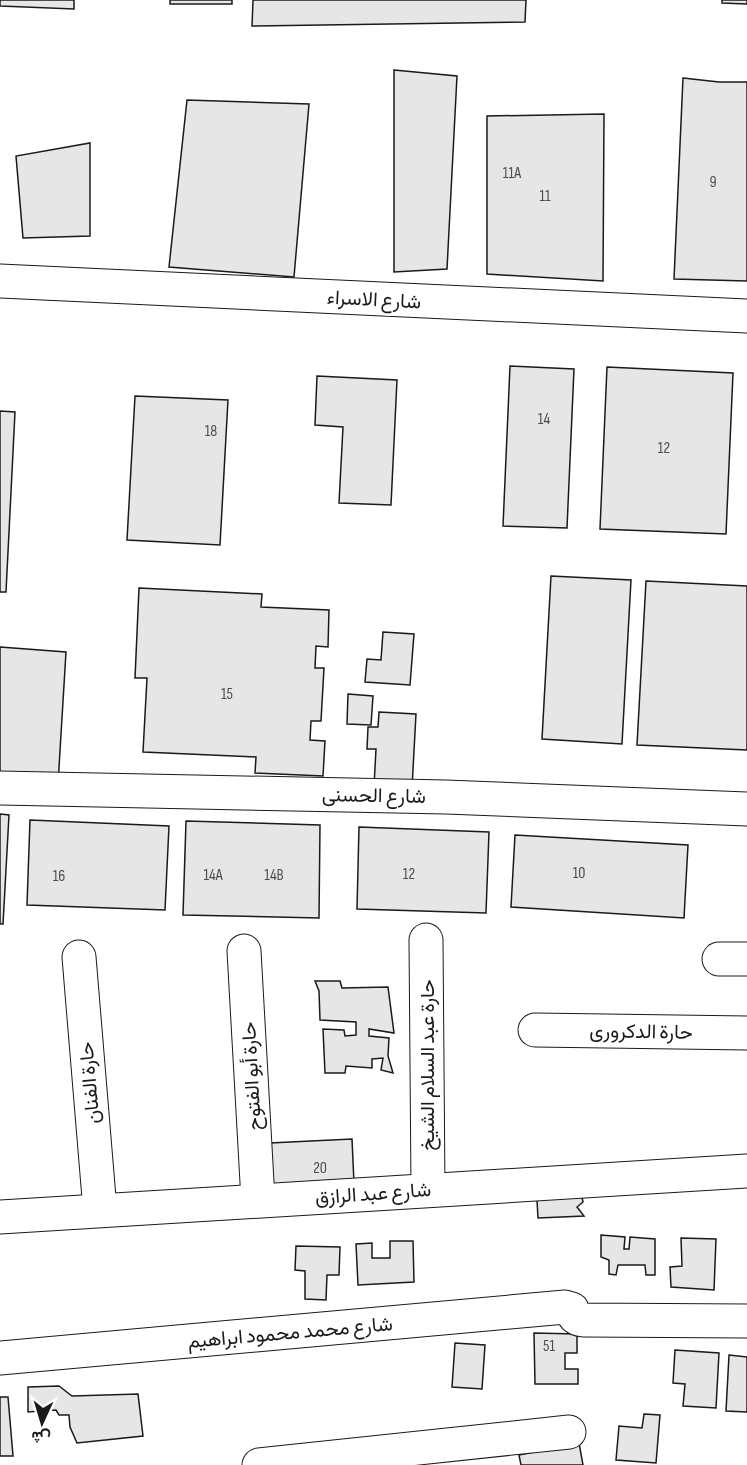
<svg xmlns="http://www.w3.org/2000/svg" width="747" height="1465" viewBox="0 0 747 1465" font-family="'Sofia Sans Condensed',Vazirmatn,sans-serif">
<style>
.building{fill:#e6e6e6;stroke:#1a1a1a;stroke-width:1.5}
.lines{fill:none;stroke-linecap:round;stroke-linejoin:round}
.street-casing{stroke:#1a1a1a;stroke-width:35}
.street{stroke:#fff;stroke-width:33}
.labels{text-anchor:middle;stroke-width:4.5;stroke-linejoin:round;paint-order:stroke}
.number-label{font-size:16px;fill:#4d4d4d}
.street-label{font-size:20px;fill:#1a1a1a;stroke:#fff}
</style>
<rect width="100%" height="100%" fill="#fff"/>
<!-- building -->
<g class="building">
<polygon points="0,0 74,0 74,9 0,6"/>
<rect x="170" y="0" width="62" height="4"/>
<polygon points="253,0 526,0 525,22 252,26"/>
<polygon points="722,0 747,0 747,4 722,3"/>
<polygon points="394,70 457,76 447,269 394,272"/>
<polygon points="683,78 719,82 747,82 747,281 674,279"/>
<polygon points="187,100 309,104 294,277 169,267"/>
<polygon points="604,114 603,281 487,274 487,116"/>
<polygon points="90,143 90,236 23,238 16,156"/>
<polygon points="510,366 574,369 567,528 503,526"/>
<polygon points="607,367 733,373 726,534 600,529"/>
<polygon points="317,376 397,380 391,505 339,503 343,427 315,425"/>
<polygon points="135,396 228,400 220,545 127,540"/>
<polygon points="0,411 15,412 6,592 0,592"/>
<polygon points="551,576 631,580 622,744 542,739"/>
<polygon points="646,581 747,586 747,750 637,745"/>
<polygon points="139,588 262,594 261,607 329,610 328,647 316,646 315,668 324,668 321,721 311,721 310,740 325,741 323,776 255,773 256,757 143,752 147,678 135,678"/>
<polygon points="383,632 414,634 410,685 365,682 367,659 381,660"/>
<polygon points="0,647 66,652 58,784 0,780"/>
<polygon points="348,694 373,696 371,725 347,724"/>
<polygon points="379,712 416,714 412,788 374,786 376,749 367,749 368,727 378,727"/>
<polygon points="0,814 9,815 3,924 0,924"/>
<polygon points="30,820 169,826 165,910 27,905"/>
<polygon points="186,821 320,825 319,918 183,915"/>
<polygon points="359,827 489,832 486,913 357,909"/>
<polygon points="515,835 688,845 684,918 511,907"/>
<polygon points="315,981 340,981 342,988 388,987 394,1033 369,1029 369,1036 389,1038 388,1056 393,1073 381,1070 383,1058 372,1059 372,1068 346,1066 345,1073 325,1073 323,1029 344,1030 345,1036 356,1035 356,1022 320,1020 319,991"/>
<polygon points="352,1139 354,1183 272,1186 270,1143"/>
<polygon points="580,1188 583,1202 577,1207 584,1216 538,1218 537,1200"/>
<polygon points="601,1235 625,1237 624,1249 629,1249 630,1237 655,1239 655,1275 646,1275 645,1265 618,1265 616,1275 609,1274 609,1260 601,1257"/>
<polygon points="681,1238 716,1239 714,1290 671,1287 670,1267 682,1266"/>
<polygon points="390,1241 413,1241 414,1282 358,1285 356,1244 372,1243 372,1258 390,1258"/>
<polygon points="296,1246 340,1247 339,1275 327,1275 326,1300 305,1299 305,1271 295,1270"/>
<polygon points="534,1333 577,1334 577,1353 565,1353 565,1369 578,1369 578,1384 535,1384"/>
<polygon points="455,1343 485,1345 482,1389 452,1387"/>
<polygon points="675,1350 719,1353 716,1408 683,1406 685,1384 673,1383"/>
<polygon points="729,1355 747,1357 747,1412 726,1411"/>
<polygon points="59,1386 72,1396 138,1394 143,1436 77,1443 70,1427 69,1415 59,1415 56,1410 28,1412 28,1387"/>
<polygon points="0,1397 8,1397 13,1456 0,1456"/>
<polygon points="644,1414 660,1415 656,1463 616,1460 619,1426 642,1428"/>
<polygon points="579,1443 583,1465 521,1465 519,1455"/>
</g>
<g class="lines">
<!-- street casing -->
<g class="street-casing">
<g id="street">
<polyline points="0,281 747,316"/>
<polyline points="0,788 446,797 747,809"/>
<polyline points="426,940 428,1189"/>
<polyline points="244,951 258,1200"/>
<polyline points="79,957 100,1210"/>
<polyline points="719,959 747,959"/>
<polyline points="535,1030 747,1033"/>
<polyline points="0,1217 747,1171"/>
<path d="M0 1358 565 1307 572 1309C573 1317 575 1319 583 1320L747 1321"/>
<polyline points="259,1465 569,1432"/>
</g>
</g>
<!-- street -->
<use href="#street" class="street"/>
</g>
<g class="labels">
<!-- number labels -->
<g class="number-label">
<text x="512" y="178">11A</text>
<text x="713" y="187">9</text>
<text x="545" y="201">11</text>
<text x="544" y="424">14</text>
<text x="211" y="436">18</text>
<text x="664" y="453">12</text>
<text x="227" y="699">15</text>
<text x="579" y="878">10</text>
<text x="409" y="879">12</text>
<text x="213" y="880">14A</text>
<text x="274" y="880">14B</text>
<text x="59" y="881">16</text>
<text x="320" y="1173">20</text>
<text x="549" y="1351">51</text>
</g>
<!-- street labels -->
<g class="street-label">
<text transform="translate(374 299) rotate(3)" y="7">شارع الاسراء</text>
<text transform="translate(374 795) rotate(1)" y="7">شارع الحسنى</text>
<text transform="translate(641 1031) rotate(1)" y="7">حارة الدكرورى</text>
<text transform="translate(427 1065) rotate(-90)" y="7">حارة عبد السلام الشيخ</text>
<text transform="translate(251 1076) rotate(-93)" y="7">حارة أبو الفتوح</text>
<text transform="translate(89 1083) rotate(-95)" y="7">حارة الفنان</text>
<text transform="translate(373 1193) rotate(-4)" y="7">شارع عبد الرازق</text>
<text transform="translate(290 1332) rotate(-5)" y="7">شارع محمد محمود ابراهيم</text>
</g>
</g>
<!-- north arrow -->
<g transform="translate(42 1423) rotate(184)" stroke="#ffffff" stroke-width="4.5" paint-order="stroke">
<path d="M0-4.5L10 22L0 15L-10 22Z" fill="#1a1a1a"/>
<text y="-9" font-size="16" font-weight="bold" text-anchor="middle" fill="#1a1a1a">ش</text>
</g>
</svg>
